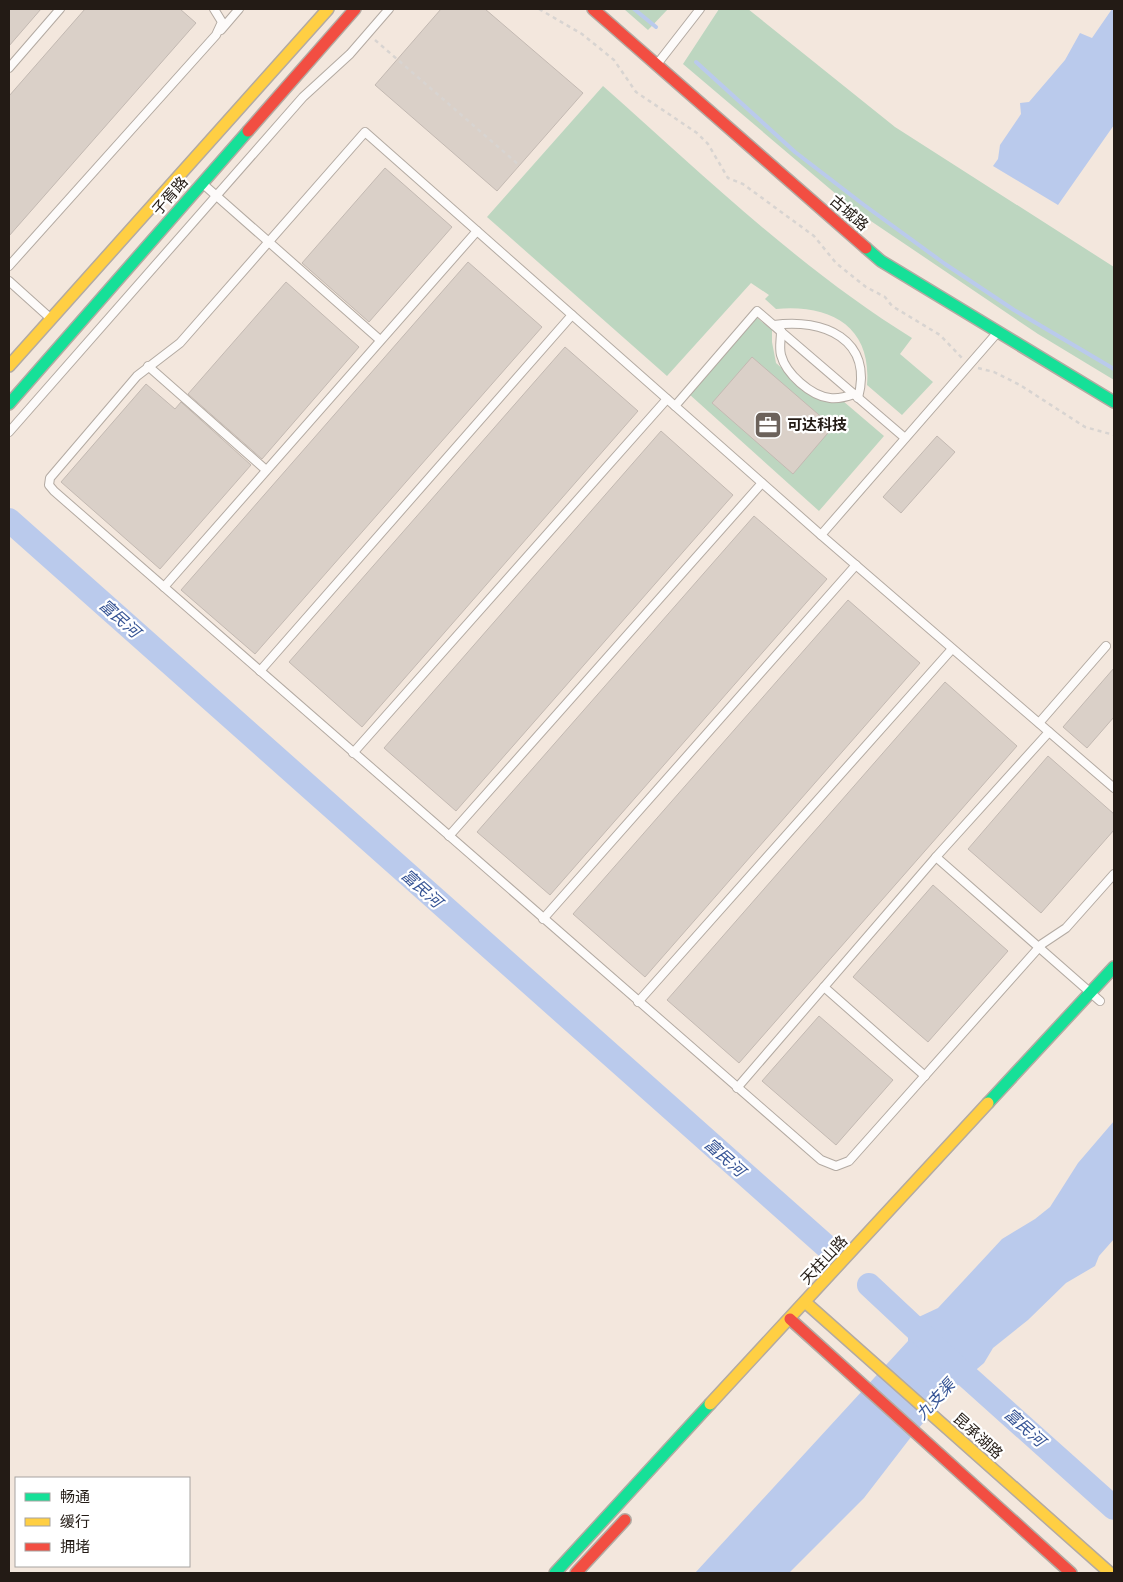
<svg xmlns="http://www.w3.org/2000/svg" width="1123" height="1582" viewBox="0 0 1123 1582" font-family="Quicksand,'Noto Sans SC',sans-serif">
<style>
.green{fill:#bdd6c0}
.water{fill:#bacaec}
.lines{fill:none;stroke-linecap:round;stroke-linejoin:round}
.stream{stroke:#bacaec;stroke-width:4}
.river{stroke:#bacaec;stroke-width:24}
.building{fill:#dad0c8;stroke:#c3b9b2}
.lane-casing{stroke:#b3aaa2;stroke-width:10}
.fast-casing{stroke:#b3aaa2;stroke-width:14}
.slow-casing{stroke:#b3aaa2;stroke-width:14}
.jam-casing{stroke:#b3aaa2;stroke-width:14}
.path{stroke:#d8d4d1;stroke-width:2.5;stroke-dasharray:4 4;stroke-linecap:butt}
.lane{stroke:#fdfbfa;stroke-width:8}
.fast{stroke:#16e098;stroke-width:11}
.slow{stroke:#ffcf43;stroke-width:11}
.jam{stroke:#f24e42;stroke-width:11}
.labels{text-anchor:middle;stroke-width:4.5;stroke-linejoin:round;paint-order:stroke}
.street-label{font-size:15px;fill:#231b15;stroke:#fff}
.poi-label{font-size:15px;font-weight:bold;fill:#231b15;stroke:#fff;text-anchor:start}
.water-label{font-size:16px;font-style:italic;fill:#365495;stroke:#fff}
</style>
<rect width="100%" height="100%" fill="#f3e7dd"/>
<!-- green -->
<g class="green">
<polygon points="624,9 668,9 648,30"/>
<polygon points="719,9 748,9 895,127 1114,267 1114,380 1038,334 856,211 683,64"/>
<path d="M603 86C702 174 799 268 912 338L900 354 933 382 902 415 867 385C872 326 830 304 776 309L765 299 769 295 751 283 667 376 487 217Z"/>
<polygon points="756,317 772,330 772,342 776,363 811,394 843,401 884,436 819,511 689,394"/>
</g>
<!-- water -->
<g class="water">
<polygon points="1112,9 1114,9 1114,125 1058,205 993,166 998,159 1000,145 1021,114 1020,103 1029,102 1065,60 1080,33 1092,38"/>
<polygon points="1114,1121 1114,1239 1099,1256 1095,1266 1066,1283 1028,1320 993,1348 984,1363 950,1392 911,1437 864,1498 789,1573 695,1573 908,1341 908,1322 938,1308 1002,1239 1035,1219 1050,1207 1078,1163"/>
</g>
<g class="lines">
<!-- stream -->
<g class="stream">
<polyline points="634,9 656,27"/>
<polyline points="696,62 795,152 864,205 945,264 1014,310 1114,369"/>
</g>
<!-- river -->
<g class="river">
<polyline points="9,520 836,1255"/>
<polyline points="869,1285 961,1371 1114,1508"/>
</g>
</g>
<!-- building -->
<g class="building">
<polygon points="9,9 41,9 9,46"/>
<polygon points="85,9 180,9 196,23 9,236 9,96"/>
<polygon points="441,9 485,9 583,93 497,191 375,85"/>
<polygon points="385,168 452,227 369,322 302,263"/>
<polygon points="468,262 542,327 255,654 181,590"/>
<polygon points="286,282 359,347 262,459 188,394"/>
<polygon points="565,347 638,411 362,727 289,662"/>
<polygon points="752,357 833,427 793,474 712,403"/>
<polygon points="146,384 175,409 181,402 251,465 160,569 61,482"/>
<polygon points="661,431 733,495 456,811 384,748"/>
<polygon points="937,436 955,452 901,513 883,497"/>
<polygon points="754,516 827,579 550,895 477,832"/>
<polygon points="848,600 920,663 645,977 573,914"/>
<polygon points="1114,668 1114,717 1087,748 1063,727"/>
<polygon points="945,682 1017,746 739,1063 667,1000"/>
<polygon points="1048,756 1114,814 1114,830 1041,913 968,849"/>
<polygon points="933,885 1008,951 928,1042 853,977"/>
<polygon points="819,1016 893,1080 836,1145 762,1081"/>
</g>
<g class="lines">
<!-- lane casing -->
<g class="lane-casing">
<g id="lane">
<polyline points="221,30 239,9"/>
<polyline points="658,63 700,9"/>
<polyline points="9,68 60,9"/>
<polyline points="203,184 380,340"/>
<polyline points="9,266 216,35 222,22 214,9"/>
<polyline points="9,281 49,317"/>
<path d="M774 325C823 318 874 339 858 398"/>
<path d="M781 331C781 340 779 347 781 355 786 374 811 396 830 398 839 399 846 397 854 394"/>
<polyline points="148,366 266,470"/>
<polyline points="675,406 757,311 905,438"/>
<polyline points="9,432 303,97 350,54 389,9"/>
<polyline points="821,535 997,333"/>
<polyline points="164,587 477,231"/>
<polyline points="260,671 572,315"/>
<polyline points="1039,723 1106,646"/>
<polyline points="353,753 667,399"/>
<polyline points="1114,788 821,535 365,132 180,343 137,376 50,478 49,485 54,491 821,1160 836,1166 849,1161 1042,944 1066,928 1114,874"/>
<polyline points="449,836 762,483"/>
<polyline points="936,857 1100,1001"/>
<polyline points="543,919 856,565"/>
<polyline points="824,987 925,1076"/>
<polyline points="638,1002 952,649"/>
<polyline points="737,1088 936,857 1049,732"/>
</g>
</g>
<!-- fast casing -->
<g class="fast-casing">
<g id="fast">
<polyline points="866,248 881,261 1114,402"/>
<polyline points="9,404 248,131"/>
<polyline points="988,1103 1114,967"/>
<polyline points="555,1573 710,1404"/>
</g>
</g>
<!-- slow casing -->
<g class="slow-casing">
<g id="slow">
<polyline points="9,366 328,9"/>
<polyline points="805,1302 1110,1573"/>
<polyline points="710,1404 988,1103"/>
</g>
</g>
<!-- jam casing -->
<g class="jam-casing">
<g id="jam">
<polyline points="593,9 866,248"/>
<polyline points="248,131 355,9"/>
<polyline points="790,1319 1071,1573"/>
<polyline points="576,1573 625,1520"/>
</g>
</g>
<!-- path -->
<g class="path">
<polyline points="539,9 582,34 614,60 636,92 697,133 708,144 728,178 743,184 814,236 836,263 866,287 885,297 892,306 940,335 962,358"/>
<polyline points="375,40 519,165"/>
<polyline points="978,368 994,372 1020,385 1085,427 1114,435"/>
</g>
<!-- lane -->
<use href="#lane" class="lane"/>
<!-- fast -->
<use href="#fast" class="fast"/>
<!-- slow -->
<use href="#slow" class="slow"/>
<!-- jam -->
<use href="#jam" class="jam"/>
</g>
<!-- icons -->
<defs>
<g id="office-square" transform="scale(1.4375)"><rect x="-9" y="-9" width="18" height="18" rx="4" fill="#6c625b" stroke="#fff"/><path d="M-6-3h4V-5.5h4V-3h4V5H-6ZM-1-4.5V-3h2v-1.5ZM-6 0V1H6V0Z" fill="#fff"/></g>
</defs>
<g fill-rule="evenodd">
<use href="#office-square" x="768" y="425"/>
</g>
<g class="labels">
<!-- street labels -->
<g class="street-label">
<text transform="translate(170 196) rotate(-49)" y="5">子胥路</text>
<text transform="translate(849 213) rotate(41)" y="5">古城路</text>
<text transform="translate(824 1260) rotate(-47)" y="5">天柱山路</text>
<text transform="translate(978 1436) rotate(42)" y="5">昆承湖路</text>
</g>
<!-- poi labels -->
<g class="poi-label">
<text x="787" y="430">可达科技</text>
</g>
<!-- water labels -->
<g class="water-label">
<text transform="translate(120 618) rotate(42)" y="6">富民河</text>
<text transform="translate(422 888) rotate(42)" y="6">富民河</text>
<text transform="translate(725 1157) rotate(42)" y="6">富民河</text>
<text transform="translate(935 1399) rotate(-47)" y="6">九支渠</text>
<text transform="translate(1025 1427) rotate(42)" y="6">富民河</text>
</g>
</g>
<!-- border -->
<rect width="1123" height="1582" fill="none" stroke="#231b15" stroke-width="20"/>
<!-- legend -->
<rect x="15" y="1477" width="175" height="90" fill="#ffffff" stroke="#a7a4a1"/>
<rect x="25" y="1493" width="25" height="8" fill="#16e098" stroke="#a7a4a1"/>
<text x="60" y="1502" font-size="15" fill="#231b15">畅通</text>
<rect x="25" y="1518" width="25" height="8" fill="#ffcf43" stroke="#a7a4a1"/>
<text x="60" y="1527" font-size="15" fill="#231b15">缓行</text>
<rect x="25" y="1543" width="25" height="8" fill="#f24e42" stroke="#a7a4a1"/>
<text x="60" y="1552" font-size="15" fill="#231b15">拥堵</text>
</svg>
